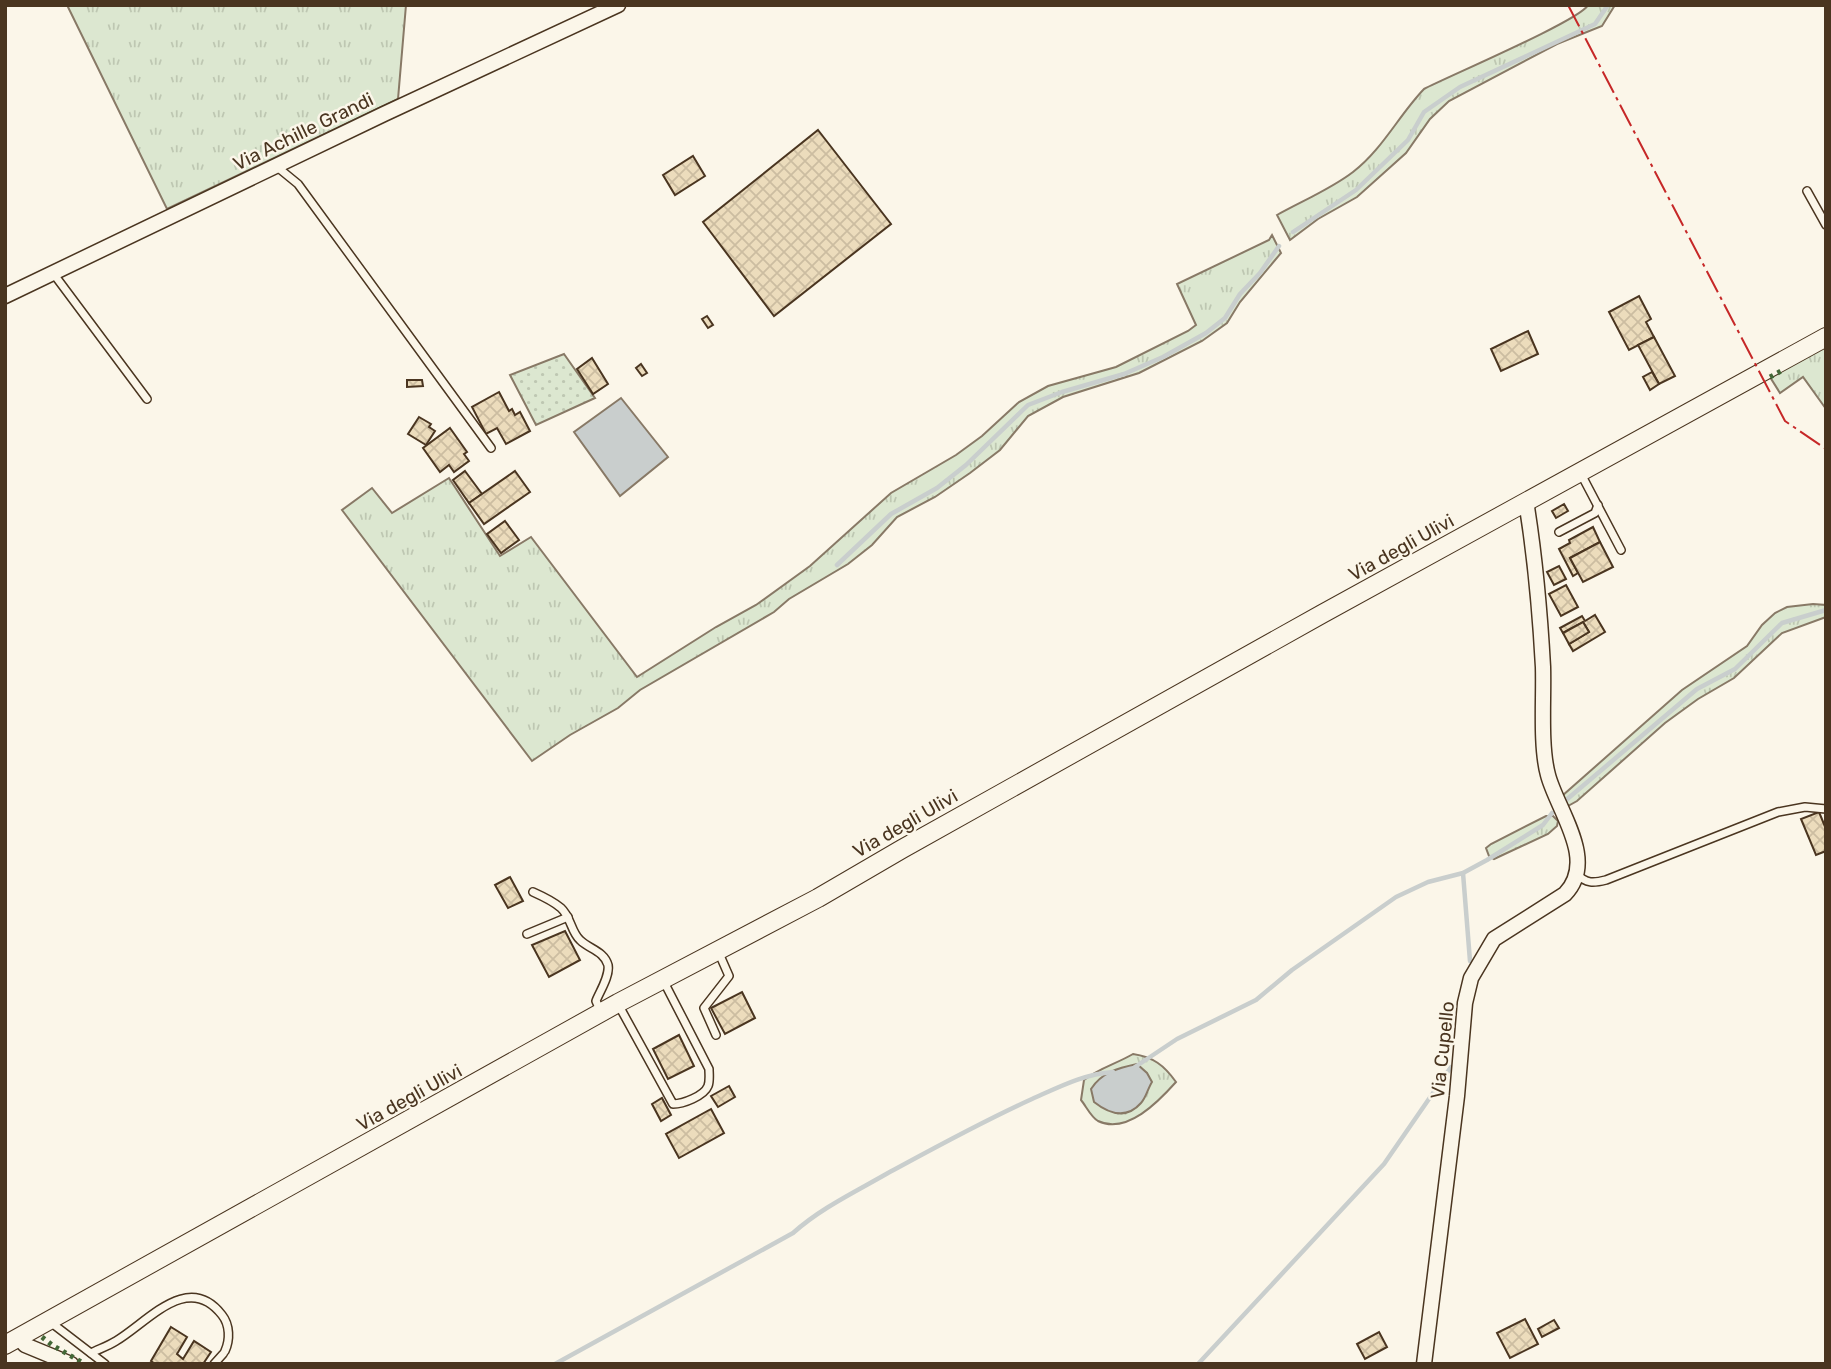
<svg xmlns="http://www.w3.org/2000/svg" width="1831" height="1369" viewBox="0 0 1831 1369" font-family="Rubik,sans-serif">
<style>
.grass{fill:url(#grass-tufts);stroke:#887966;stroke-width:2}
.park{fill:url(#park-dots);stroke:#887966;stroke-width:2}
.water{fill:#c9cecd;stroke:#887966;stroke-width:2}
.lines{fill:none;stroke-linecap:round;stroke-linejoin:round}
.stream{stroke:#c9cecd;stroke-width:4.5}
.building{fill:url(#building-cross-hatch);stroke:#4a3520;stroke-width:2}
.service-casing{stroke:#4a3520;stroke-width:10}
.minor-casing{stroke:#4a3520;stroke-width:17}
.tertiary-casing{stroke:#4a3520;stroke-width:20}
.service{stroke:#fbf6e9;stroke-width:7}
.minor{stroke:#fbf6e9;stroke-width:14}
.tertiary{stroke:#fbf6e9;stroke-width:18}
.hedge{stroke:#436837;stroke-width:5;stroke-dasharray:3.5 5;stroke-linecap:butt}
.power{stroke:#c62828;stroke-width:2;stroke-dasharray:24 5 3.5 5;stroke-linecap:butt}
.labels{text-anchor:middle;stroke-width:5;stroke-linejoin:round;paint-order:stroke}
.street-label{font-size:19px;fill:#4a3520;stroke:#fbf6e9}
</style>
<defs>
<pattern id="grass-tufts" width="24" height="20" patternUnits="userSpaceOnUse" patternTransform="scale(1.75)"><rect width="24" height="20" fill="#dce7d0"/><path d="M3 7l-1-3M5 7V3M7 7l1-3M15 17l-1-3M17 17v-4M19 17l1-3" fill="none" stroke="#bec7b2"/></pattern>
<pattern id="park-dots" width="8" height="8" patternUnits="userSpaceOnUse" patternTransform="scale(1.75)"><rect width="8" height="8" fill="#dce7d0"/><path d="M2 2h.1M6 6h.1" fill="none" stroke="#bec7b2" stroke-width="1.8" stroke-linecap="round"/></pattern>
<pattern id="building-cross-hatch" width="8" height="8" patternUnits="userSpaceOnUse" patternTransform="scale(1.75)"><rect width="8" height="8" fill="#ecdcbc"/><path d="M0 0l8 8M0 8l8-8" fill="none" stroke="#ccbda1"/></pattern>
</defs>
<rect width="100%" height="100%" fill="#fbf6e9"/>
<!-- grass -->
<g class="grass">
<polygon points="67,5 406,5 398,99 167,209"/>
<path d="M1588 5H1615L1602 26 1557 44 1449 101 1430 119 1406 153 1357 197 1318 219 1290 240 1277 215C1302 201 1331 189 1353 172 1382 150 1399 115 1424 89 1449 76 1581 20 1588 5Z"/>
<polygon points="1272,235 1281,253 1240,302 1227,323 1202,341 1139,373 1063,397 1028,416 1000,450 970,473 935,497 897,517 872,545 848,564 789,599 774,612 640,690 618,708 570,735 532,761 342,510 372,488 392,513 449,478 500,556 531,537 637,677 716,627 756,605 810,566 891,493 956,455 982,436 1019,402 1048,386 1116,367 1188,331 1196,325 1177,284 1269,240"/>
<polygon points="1826,346 1826,409 1803,377 1780,393 1770,377"/>
<polygon points="1813,604 1826,605 1826,617 1782,633 1734,678 1698,699 1665,723 1577,801 1568,806 1562,796 1682,690 1747,646 1762,625 1775,613 1787,607"/>
<polygon points="1546,816 1553,816 1558,821 1557,826 1548,834 1494,859 1489,856 1486,848 1491,844"/>
<path d="M1133 1054C1153 1057 1164 1065 1176 1082 1159 1101 1127 1135 1098 1121 1091 1117 1086 1106 1081 1100L1084 1080C1099 1068 1116 1064 1133 1054Z"/>
</g>
<!-- park -->
<polygon class="park" points="564,354 595,398 536,425 510,375"/>
<!-- water -->
<g class="water">
<polygon points="621,398 668,457 620,496 574,432"/>
<path d="M1137 1064 1147 1073 1152 1082C1148 1088 1146 1098 1141 1103 1126 1120 1108 1113 1094 1102L1091 1089C1102 1072 1118 1068 1137 1064Z"/>
</g>
<g class="lines">
<!-- stream -->
<g class="stream">
<polyline points="1293,232 1356,190 1408,140 1424,112 1460,87 1595,24 1608,5"/>
<polyline points="837,565 891,514 937,488 966,465 1028,405 1062,392 1124,374 1163,357 1206,333 1225,318 1240,294 1260,273 1279,246"/>
<polyline points="1565,801 1697,689 1735,669 1782,623 1826,610"/>
<polyline points="1463,873 1470,961"/>
<polyline points="1135,1067 1177,1039 1256,1000 1292,970 1396,897 1428,882 1463,873 1487,860 1543,825 1552,813"/>
<path d="M555 1364 793 1233C821 1208 855 1192 888 1173 936 1147 983 1121 1032 1099 1059 1087 1084 1074 1113 1072"/>
<polyline points="1198,1364 1384,1164 1451,1067"/>
</g>
</g>
<!-- building -->
<g class="building">
<polygon points="818,130 891,224 774,316 703,222"/>
<polygon points="693,156 705,176 675,195 663,175"/>
<polygon points="1639,296 1651,319 1646,322 1654,337 1629,350 1609,312"/>
<polygon points="707,316 713,325 708,328 702,319"/>
<polygon points="1528,331 1538,354 1501,371 1491,349"/>
<polygon points="1654,337 1675,376 1659,384 1638,345"/>
<polygon points="592,358 608,384 593,394 577,369"/>
<polygon points="641,364 647,373 642,376 636,368"/>
<polygon points="1652,372 1659,384 1650,390 1643,377"/>
<polygon points="407,380 422,380 423,386 407,387"/>
<polygon points="499,392 509,411 512,409 515,415 520,412 530,431 506,444 497,428 486,434 472,407"/>
<polygon points="419,417 431,424 429,427 435,431 426,445 408,434"/>
<polygon points="450,428 467,452 464,454 469,461 454,472 449,465 440,472 423,448"/>
<polygon points="465,471 482,494 469,503 453,480"/>
<polygon points="515,471 530,492 484,524 469,503"/>
<polygon points="1564,504 1568,511 1556,518 1552,511"/>
<polygon points="505,521 519,540 501,553 487,534"/>
<polygon points="1593,527 1600,542 1570,558 1578,573 1573,576 1559,549 1570,543 1569,540"/>
<polygon points="1600,542 1613,567 1583,582 1570,558"/>
<polygon points="1559,566 1566,579 1554,585 1547,572"/>
<polygon points="1566,585 1578,607 1561,616 1549,594"/>
<polygon points="1595,615 1605,632 1573,651 1569,644 1589,632 1583,622 1563,633 1560,628 1582,616 1585,621"/>
<polygon points="1583,622 1589,632 1569,644 1563,633"/>
<polygon points="1819,812 1826,829 1826,851 1816,855 1801,819"/>
<polygon points="510,877 523,901 508,908 495,885"/>
<polygon points="565,931 580,960 549,977 532,945"/>
<polygon points="742,992 755,1018 725,1034 711,1008"/>
<polygon points="679,1035 694,1066 668,1079 653,1049"/>
<polygon points="729,1086 735,1097 718,1107 711,1096"/>
<polygon points="662,1098 671,1115 661,1121 652,1104"/>
<polygon points="711,1109 724,1133 679,1158 666,1134"/>
<polygon points="1525,1319 1538,1344 1510,1358 1497,1333"/>
<polygon points="1554,1320 1559,1328 1542,1337 1538,1329"/>
<polygon points="171,1327 187,1337 177,1354 183,1359 194,1341 211,1352 203,1364 155,1364 151,1361"/>
<polygon points="1379,1332 1387,1347 1365,1359 1357,1344"/>
</g>
<g class="lines">
<!-- service casing -->
<g class="service-casing">
<g id="service">
<polyline points="276,166 298,184 491,448"/>
<polyline points="1807,191 1826,225"/>
<polyline points="53,273 147,399"/>
<polyline points="1580,472 1621,550"/>
<polyline points="1559,532 1595,513 1598,505"/>
<path d="M1577 874C1586 884 1594 883 1606 880L1778 812 1805 807 1826 809"/>
<path d="M533 892C542 896 553 901 561 908 571 917 571 932 580 940 589 949 604 951 608 965 610 976 600 991 596 1001L601 1012"/>
<polyline points="527,934 568,917"/>
<path d="M618 1004 673 1104C683 1104 704 1096 708 1086 710 1081 709 1074 709 1069L663 980"/>
<polyline points="716,1035 704,1008 729,976 718,951"/>
<polyline points="49,1321 105,1364"/>
<path d="M91 1353C99 1349 108 1346 116 1341 148 1322 188 1271 222 1315 230 1325 230 1340 225 1351"/>
<polyline points="214,1364 223,1354"/>
</g>
</g>
<!-- minor casing -->
<g class="minor-casing">
<g id="minor">
<polyline points="5,296 384,114 618,5"/>
<polyline points="18,1337 25,1345 71,1364"/>
<path d="M1424 1364 1457 1096 1465 1003 1471 978 1494 939 1565 894C1598 860 1557 810 1548 775 1540 746 1544 698 1543 667 1540 612 1535 556 1526 501"/>
</g>
</g>
<!-- tertiary casing -->
<g class="tertiary-casing">
<polyline id="tertiary" points="5,1345 618,1003 818,898 902,849 1322,614 1826,337"/>
</g>
<!-- service -->
<use href="#service" class="service"/>
<!-- minor -->
<use href="#minor" class="minor"/>
<!-- tertiary -->
<use href="#tertiary" class="tertiary"/>
<!-- hedge -->
<g class="hedge">
<polyline points="1770,377 1783,370"/>
<polyline points="42,1337 52,1345 85,1364"/>
</g>
<!-- power -->
<polyline class="power" points="1568,5 1785,421 1826,449"/>
</g>
<g class="labels">
<!-- street labels -->
<g class="street-label">
<text transform="translate(303 131) rotate(-26)" y="7">Via Achille Grandi</text>
<text transform="translate(1401 547) rotate(-29)" y="7">Via degli Ulivi</text>
<text transform="translate(905 823) rotate(-30)" y="7">Via degli Ulivi</text>
<text transform="translate(1442 1050) rotate(-84)" y="7">Via Cupello</text>
<text transform="translate(409 1097) rotate(-29)" y="7">Via degli Ulivi</text>
</g>
</g>
<!-- border -->
<rect width="1831" height="1369" fill="none" stroke="#4a3520" stroke-width="14"/>
</svg>
